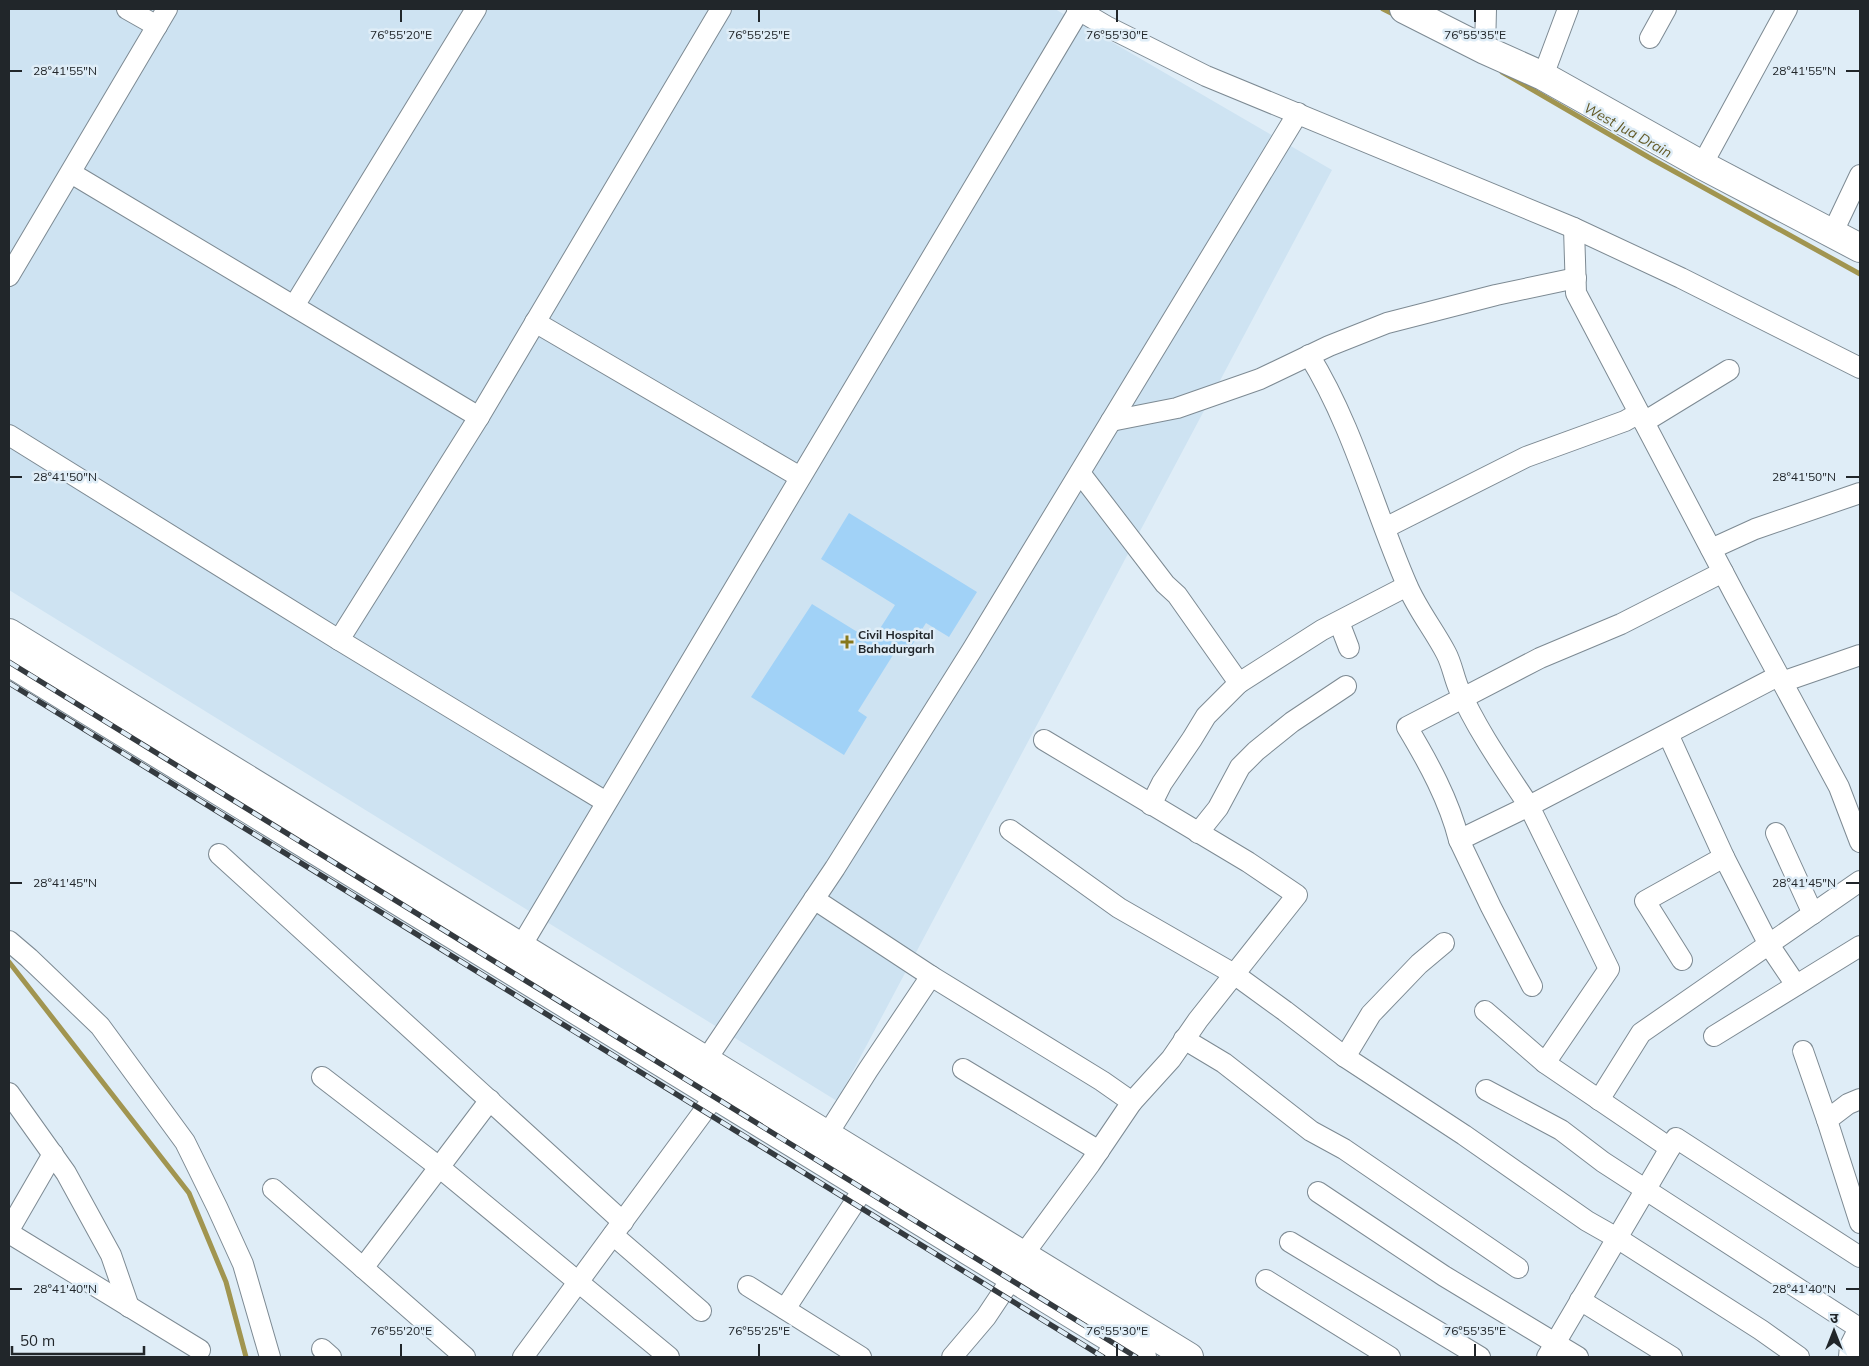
<svg xmlns="http://www.w3.org/2000/svg" width="1869" height="1366" viewBox="0 0 1869 1366" font-family="Mulish,'Noto Sans Devanagari',sans-serif">
<style>
.built{fill:#cee3f2}
.lines{fill:none;stroke-linecap:round;stroke-linejoin:round}
.stream{stroke:#a19550;stroke-width:5}
.building{fill:#a1d2f7}
.street-casing{stroke:#7d8a93;stroke-width:22}
.secondary-casing{stroke:#7d8a93;stroke-width:30}
.primary-casing{stroke:#7d8a93;stroke-width:30}
.street{stroke:#fff;stroke-width:20}
.secondary{stroke:#fff;stroke-width:28}
.primary{stroke:#fff;stroke-width:28}
.rail-casing{stroke:#343a3f;stroke-width:5.5}
.rail{stroke:#dfedf7;stroke-width:4;stroke-dasharray:11;stroke-linecap:butt}
.ticks{fill:none;stroke:#21262a;stroke-width:2}
.poi-dot{fill:#87781d;stroke:#dfedf7;stroke-width:2}
.labels{text-anchor:middle;stroke-width:5;stroke-linejoin:round;paint-order:stroke}
.poi-label{font-size:12px;font-weight:bold;fill:#21262a;stroke:#dfedf7;text-anchor:start}
.water-label{font-size:14px;font-style:italic;fill:#615824;stroke:#dfedf7}
.ticks-label{font-size:12px;text-anchor:middle;fill:#21262a;stroke:#dfedf7;stroke-width:5;stroke-linejoin:round;paint-order:stroke}
</style>
<rect width="100%" height="100%" fill="#dfedf7"/>
<!-- built -->
<polygon class="built" points="9,9 1055,9 1332,170 837,1101 9,590"/>
<g class="lines">
<!-- stream -->
<g class="stream">
<polyline points="1383,9 1395,15"/>
<polyline points="1502,72 1650,158 1860,274"/>
<polyline points="9,962 189,1193 226,1282 246,1357"/>
</g>
</g>
<!-- building -->
<polygon class="building" points="849,513 977,592 949,637 926,623 907,653 898,647 858,711 867,717 844,755 751,697 812,604 872,641 895,605 821,559"/>
<g class="lines">
<!-- street casing -->
<g class="street-casing">
<g id="street">
<polyline points="127,9 157,26"/>
<polyline points="1077,9 1106,26 1206,76 1574,228 1681,278 1860,368"/>
<polyline points="1650,38 1666,9"/>
<polyline points="1485,50 1486,9"/>
<polyline points="1543,76 1568,9"/>
<polyline points="1702,165 1787,9"/>
<polyline points="71,173 479,417"/>
<polyline points="1574,228 1576,293 1734,593 1839,787 1860,842"/>
<polyline points="1832,234 1860,175"/>
<polyline points="9,276 167,9"/>
<polyline points="294,306 476,9"/>
<polyline points="535,322 800,477"/>
<path d="M1309 355C1353 426 1374 509 1407 585 1417 609 1434 630 1446 653 1452 664 1454 678 1459 689 1477 730 1504 768 1529 806L1459 840 1491 907 1532 986"/>
<polyline points="1111,421 1177,408 1260,379 1329,346 1387,323 1496,295 1576,278"/>
<polyline points="1644,422 1729,370"/>
<polyline points="9,435 339,640 606,802"/>
<polyline points="1080,473 1165,584 1177,595 1239,683"/>
<polyline points="1385,528 1526,457 1625,421 1639,413"/>
<polyline points="1711,549 1755,529 1860,493"/>
<polyline points="1339,622 1349,648"/>
<polyline points="339,640 479,417 721,9"/>
<polyline points="1782,682 1860,655"/>
<polyline points="1668,734 1724,857 1645,901 1682,960"/>
<polyline points="1044,740 1248,862 1297,895 1198,1020 1171,1059 1132,1102"/>
<polyline points="1151,805 1162,783 1192,739 1206,716 1239,683 1322,630 1407,586"/>
<polyline points="1010,830 1119,908 1234,974 1285,1011 1345,1057 1464,1135 1587,1221 1617,1238 1761,1330 1799,1357"/>
<polyline points="1198,833 1218,808 1240,767 1256,751 1292,722 1346,686"/>
<polyline points="1776,833 1813,914"/>
<path d="M1459 840C1449 800 1428 762 1407 727L1540 658 1621 624 1723 572"/>
<polyline points="219,854 623,1222"/>
<polyline points="1724,857 1769,945 1796,985"/>
<polyline points="814,899 931,976"/>
<polyline points="9,941 29,958 100,1026 185,1142 217,1207 243,1264 270,1357"/>
<polyline points="514,958 1080,9"/>
<polyline points="1485,1011 1545,1063"/>
<polyline points="1714,1036 1860,946"/>
<polyline points="1184,1039 1224,1063 1311,1131 1344,1149 1518,1268"/>
<polyline points="1803,1051 1827,1120"/>
<polyline points="1345,1057 1371,1014 1419,964 1444,943"/>
<polyline points="706,1060 835,868 972,650 1298,113"/>
<polyline points="963,1069 1099,1151"/>
<polyline points="322,1077 439,1167 669,1357"/>
<polyline points="1486,1090 1561,1130 1603,1162 1859,1328 1850,1346 1849,1357"/>
<polyline points="9,1093 66,1173 111,1255 129,1307"/>
<polyline points="1860,1099 1848,1104 1827,1120 1860,1223"/>
<polyline points="1599,1100 1641,1033 1860,881"/>
<polyline points="827,1135 868,1070 931,976 1102,1081 1132,1102 1090,1164 1023,1255 1012,1278 986,1317 952,1357"/>
<polyline points="1670,1148 1545,1063 1609,969 1529,806 1778,676"/>
<polyline points="273,1189 465,1357"/>
<polyline points="1318,1192 1444,1276 1578,1357"/>
<polyline points="9,1230 53,1154"/>
<polyline points="9,1233 200,1350"/>
<polyline points="613,1235 701,1311"/>
<polyline points="1290,1242 1480,1357"/>
<polyline points="363,1268 490,1100"/>
<polyline points="1266,1280 1390,1357"/>
<polyline points="748,1286 861,1357"/>
<polyline points="1580,1300 1672,1357"/>
<polyline points="785,1309 864,1188"/>
<polyline points="322,1349 331,1357"/>
<polyline points="523,1357 715,1096"/>
<polyline points="1106,1357 1116,1341"/>
<polyline points="1547,1357 1676,1138 1860,1257"/>
</g>
</g>
<!-- secondary casing -->
<g class="secondary-casing">
<polyline id="secondary" points="1404,9 1485,50 1543,76 1702,165 1860,248"/>
</g>
<!-- primary casing -->
<g class="primary-casing">
<g id="primary">
<polyline points="9,633 1189,1357"/>
<polyline points="9,662 1142,1357"/>
</g>
</g>
<!-- street -->
<use href="#street" class="street"/>
<!-- secondary -->
<use href="#secondary" class="secondary"/>
<!-- primary -->
<use href="#primary" class="primary"/>
<!-- rail casing -->
<g class="rail-casing">
<g id="rail">
<polyline points="9,662 1136,1357"/>
<polyline points="9,683 1103,1357"/>
</g>
</g>
<!-- rail -->
<use href="#rail" class="rail"/>
</g>
<!-- ticks -->
<path class="ticks" d="M401 10V22M759 10V22M1117 10V22M1475 10V22M10 71H22M1846 71H1859M10 477H22M1846 477H1859M10 883H22M1846 883H1859M10 1289H22M1846 1289H1859M401 1344V1356M759 1344V1356M1117 1344V1356M1475 1344V1356"/>
<!-- markers -->
<path class="poi-dot" d="M844.5 634.5h5v5h5v5h-5v5h-5v-5h-5v-5h5z"/>
<g class="labels">
<!-- poi labels -->
<g class="poi-label">
<text x="858" y="639">Civil Hospital<tspan x="858" dy="14">Bahadurgarh</tspan></text>
</g>
<!-- water labels -->
<g class="water-label">
<text transform="translate(1628 130) rotate(29)" y="5">West Jua Drain</text>
</g>
</g>
<g class="ticks-label">
<text x="401" y="39">76°55'20"E</text>
<text x="759" y="39">76°55'25"E</text>
<text x="1117" y="39">76°55'30"E</text>
<text x="1475" y="39">76°55'35"E</text>
<text x="65" y="75">28°41'55"N</text>
<text x="1804" y="75">28°41'55"N</text>
<text x="65" y="481">28°41'50"N</text>
<text x="1804" y="481">28°41'50"N</text>
<text x="65" y="887">28°41'45"N</text>
<text x="1804" y="887">28°41'45"N</text>
<text x="65" y="1293">28°41'40"N</text>
<text x="1804" y="1293">28°41'40"N</text>
<text x="401" y="1335">76°55'20"E</text>
<text x="759" y="1335">76°55'25"E</text>
<text x="1117" y="1335">76°55'30"E</text>
<text x="1475" y="1335">76°55'35"E</text>
</g>
<!-- border -->
<rect width="1869" height="1366" fill="none" stroke="#21262a" stroke-width="20"/>
<!-- north arrow -->
<g transform="translate(1834 1331)" stroke="#dfedf7" stroke-width="4" paint-order="stroke">
<path d="M0-4L9 19L0 12L-9 19Z" fill="#21262a"/>
<text y="-8" font-size="14" font-weight="bold" text-anchor="middle" fill="#21262a">उ</text>
</g>
<!-- scale -->
<path d="M12 1346v8h132v-8" fill="none" stroke="#21262a" stroke-width="2.5"/>
<text x="20" y="1346" font-size="15" fill="#21262a" stroke="#dfedf7" stroke-width="4" paint-order="stroke">50 m</text>
</svg>
